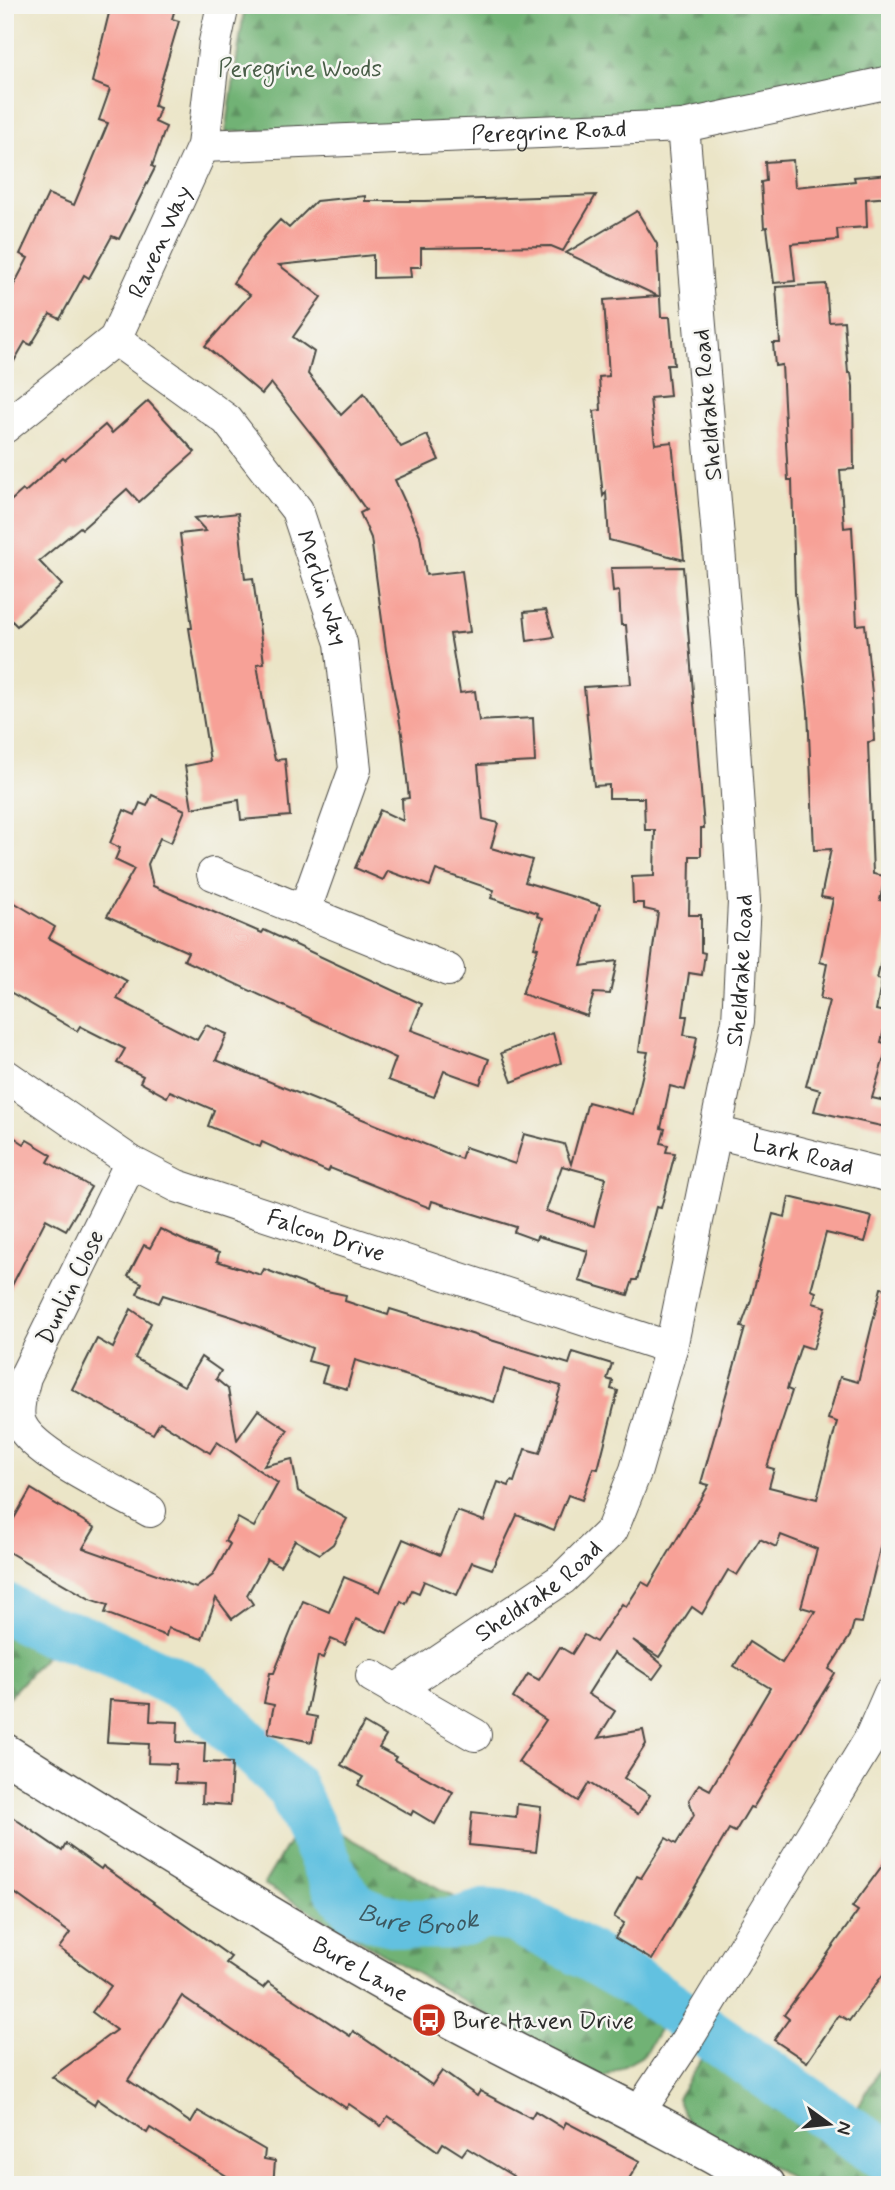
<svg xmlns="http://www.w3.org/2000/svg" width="895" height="2190" viewBox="0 0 895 2190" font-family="Mynerve,sans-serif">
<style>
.forest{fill:url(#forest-firs);stroke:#4e6e50;stroke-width:2}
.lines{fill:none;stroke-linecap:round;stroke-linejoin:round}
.river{stroke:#62c1e0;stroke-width:51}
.building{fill:#f7a197;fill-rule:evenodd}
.minor-casing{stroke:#484742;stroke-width:34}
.tertiary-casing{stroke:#484742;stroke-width:41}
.minor{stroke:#fff;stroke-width:32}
.tertiary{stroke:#fff;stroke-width:38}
.labels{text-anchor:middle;stroke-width:5;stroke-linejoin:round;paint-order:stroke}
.park-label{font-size:24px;fill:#485d47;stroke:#f6f6f2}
.street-label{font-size:24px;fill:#2b2b2b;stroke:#f6f6f2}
.poi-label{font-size:24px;fill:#2b2b2b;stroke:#f6f6f2;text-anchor:start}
.water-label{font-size:26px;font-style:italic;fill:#3c5861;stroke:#f6f6f2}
</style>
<defs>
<pattern id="forest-firs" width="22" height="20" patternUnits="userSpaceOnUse" patternTransform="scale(1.75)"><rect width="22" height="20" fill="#71b275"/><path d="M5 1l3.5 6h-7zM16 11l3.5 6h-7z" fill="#5d9160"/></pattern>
</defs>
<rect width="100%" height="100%" fill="#f6f6f2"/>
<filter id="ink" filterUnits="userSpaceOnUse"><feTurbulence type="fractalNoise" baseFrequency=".0143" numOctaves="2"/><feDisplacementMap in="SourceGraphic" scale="14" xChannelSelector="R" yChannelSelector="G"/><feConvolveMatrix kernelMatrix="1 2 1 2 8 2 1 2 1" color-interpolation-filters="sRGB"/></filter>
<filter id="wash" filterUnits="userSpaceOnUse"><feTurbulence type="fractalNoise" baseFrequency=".00686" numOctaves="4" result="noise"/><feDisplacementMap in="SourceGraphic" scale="28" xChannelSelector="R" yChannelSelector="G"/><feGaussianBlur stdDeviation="1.57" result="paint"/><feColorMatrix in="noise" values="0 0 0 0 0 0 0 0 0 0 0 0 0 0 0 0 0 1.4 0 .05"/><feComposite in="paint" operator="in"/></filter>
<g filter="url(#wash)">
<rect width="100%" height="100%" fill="#ebe5c7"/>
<!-- forest -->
<g class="forest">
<polygon points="245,5 890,5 890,70 680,115 226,132"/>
<polygon points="5,1591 55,1623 57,1644 5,1701"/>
<polygon points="306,1814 667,2016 644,2055 599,2080 264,1884"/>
<polygon points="721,2029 852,2118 890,2051 890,2128 885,2136 890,2140 890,2185 800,2185 774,2167 687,2122 677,2098"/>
</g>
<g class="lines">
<!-- river -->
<path class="river" id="s1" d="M5 1608 47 1630 80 1639 192 1690 291 1787 338 1887 356 1908 377 1917 408 1924H452L486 1914 514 1917 575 1948 641 1986 890 2159"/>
</g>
<g id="blocks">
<!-- building -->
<g class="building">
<polygon points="111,5 176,5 172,19 179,21 154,106 160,108 155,122 166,127 152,166 155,168 119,239 112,236 89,278 84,275 60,319 50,314 31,345 25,342 5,377 5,302 28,258 20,254 48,194 74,205 108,123 99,120 110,89 92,82"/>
<polygon points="793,160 795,187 855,181 854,177 890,174 890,197 866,199 867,227 837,229 838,240 791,244 795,281 774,283 767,227 764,228 761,182 766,181 765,162"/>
<polygon points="596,195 563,251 551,246 421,248 421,267 410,267 411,277 373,278 373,255 279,265 321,297 293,337 314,352 308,374 341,415 364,393 401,447 427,435 439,460 395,480 420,535 426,575 462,571 470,632 450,634 460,693 475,691 479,721 533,718 535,762 478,765 483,819 498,823 491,848 532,860 525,882 600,905 581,966 617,961 610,994 594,993 587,1016 522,994 538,948 534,947 543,918 537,916 538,913 491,898 494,890 436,870 430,886 388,871 383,880 355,868 380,810 403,821 402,799 409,798 402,734 386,650 371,538 360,513 366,510 323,449 271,383 262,394 205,346 250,295 233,283 265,236 280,220 289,228 316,201 365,196 365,201 425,201"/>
<polygon points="637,211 657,244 661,317 670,317 674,365 667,365 670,396 650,398 655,444 672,442 684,560 609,540 606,492 603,496 597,439 594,411 601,410 599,377 609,376 604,300 658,296 566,253"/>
<polygon points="826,284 829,322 844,321 848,373 851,373 853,386 854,469 840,470 844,528 852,527 857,625 865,624 872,694 874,741 868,742 873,874 885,876 880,900 890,902 890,924 877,979 882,980 876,1010 888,1013 881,1042 888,1044 872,1098 890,1102 890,1128 814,1111 820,1090 806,1086 829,1001 820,999 827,964 820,962 833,899 821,897 831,849 814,850 808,711 795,593 792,480 788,480 782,365 775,366 773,343 780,343 776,287"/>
<polygon points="148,401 195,452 139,502 127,489 82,529 80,527 39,561 62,585 17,626 5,614 5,506 23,490 25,492 63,458 65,460 105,425 112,433"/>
<polygon points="238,513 245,579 253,578 264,663 257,664 266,719 275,760 285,759 290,816 241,820 239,800 192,808 185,766 210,761 189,628 192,628 180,534 206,531 194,518"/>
<path d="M683 567 704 828H701V856H690L689 915H701V952L705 953 702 975 689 973 683 1016H687L684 1035 697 1037 693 1059 685 1090 670 1086 661 1128 665 1129 661 1143 668 1145 666 1152 675 1153 661 1208 656 1207 637 1280H633L628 1295 579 1281 588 1251 537 1236 536 1240 514 1232 516 1227 432 1201 430 1208 330 1168 328 1172 262 1142 260 1147 208 1126 214 1110 170 1091 167 1097 140 1082 143 1076 117 1063 125 1049 80 1026 77 1031 5 989V897L55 927 49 938 127 981 117 999 197 1040 206 1025 227 1034 216 1060 461 1159 465 1147 515 1164 524 1134 564 1144 571 1164 588 1102 633 1114 648 1052 639 1051 658 912 644 909V903H633L632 877 654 876 655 830H645L644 798H609V785L594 786 584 687 631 684 626 625H621L619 591 613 592 611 568ZM562 1166 606 1178 594 1226 546 1211Z"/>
<polygon points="546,610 554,637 527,641 524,612"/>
<polygon points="152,795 185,810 171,843 160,838 148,864 153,886 262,933 264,930 422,1004 411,1030 489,1059 480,1084 444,1071 434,1097 388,1080 396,1058 184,960 188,952 107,916 134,869 115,860 120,848 110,843 124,810 135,815 140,803 147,806"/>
<polygon points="553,1033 561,1063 512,1082 501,1053"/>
<polygon points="5,1131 24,1144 27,1140 52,1155 48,1162 91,1187 66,1230 46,1219 5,1299"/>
<polygon points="789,1197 872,1217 865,1242 826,1233 811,1290 816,1292 813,1303 826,1307 813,1349 801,1345 787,1389 792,1391 767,1467 774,1469 769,1487 817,1499 837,1422 828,1419 840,1377 858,1382 881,1288 890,1289 890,1524 886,1523 862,1623 854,1622 850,1636 829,1669 835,1673 753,1808 750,1807 735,1832 729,1829 652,1960 615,1938 624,1923 614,1917 637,1876 641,1878 666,1838 676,1844 694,1815 689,1800 699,1784 710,1790 770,1688 734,1666 749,1642 782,1663 815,1611 801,1607 817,1549 781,1535 776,1547 760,1539 737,1575 728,1570 702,1614 692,1607 659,1657 633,1640 663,1665 653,1679 614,1653 588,1694 615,1711 598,1738 643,1730 646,1744 624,1778 650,1795 638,1814 589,1783 578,1801 518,1762 546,1720 513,1698 528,1674 539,1680 560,1647 572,1654 584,1635 596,1642 622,1604 626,1607 642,1582 649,1586 709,1485 701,1483 745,1328 741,1327 751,1300 773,1214 785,1217"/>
<polygon points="160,1229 191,1244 219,1253 217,1261 261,1275 264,1269 317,1289 346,1295 345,1301 388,1315 390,1309 569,1364 573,1352 612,1364 607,1379 613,1381 611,1389 618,1391 598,1469 593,1468 582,1500 568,1495 554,1530 517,1515 492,1569 472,1562 457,1595 424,1581 419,1593 412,1590 406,1604 401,1601 387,1633 356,1619 345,1645 331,1639 323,1658 318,1656 306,1715 317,1717 312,1742 268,1733 274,1705 264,1703 270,1673 274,1673 303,1601 329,1612 344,1577 380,1592 403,1539 440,1555 457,1511 484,1521 498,1482 509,1486 511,1481 514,1482 525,1449 540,1453 561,1386 504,1369 494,1402 355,1360 347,1389 322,1382 327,1366 308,1361 312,1348 236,1318 163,1295 159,1303 137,1294 142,1283 128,1276 144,1245 150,1248"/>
<polygon points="131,1309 151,1323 135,1358 184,1386 201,1357 221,1371 216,1379 228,1389 237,1440 258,1410 288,1430 264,1466 292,1459 298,1491 347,1519 333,1544 320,1554 295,1540 280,1566 267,1559 247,1595 253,1604 232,1619 216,1598 202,1639 168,1628 166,1636 105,1613 108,1605 90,1599 5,1550 5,1534 31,1489 95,1528 83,1548 196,1588 213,1575 230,1544 225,1541 238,1518 254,1527 278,1483 217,1442 210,1453 160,1422 153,1434 72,1389 97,1339 113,1348"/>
<polygon points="110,1700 151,1703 150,1721 178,1722 177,1742 205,1743 204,1762 232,1763 230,1805 202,1803 203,1784 175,1783 176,1764 148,1763 149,1744 107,1742"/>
<polygon points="364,1723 386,1736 379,1748 396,1757 394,1760 453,1792 435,1824 413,1811 411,1815 358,1785 363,1777 341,1765"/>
<polygon points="517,1804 541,1807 536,1852 469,1845 472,1812 516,1817"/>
<polygon points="5,1812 62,1851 66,1844 101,1869 103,1866 231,1957 226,1963 263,1988 268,1982 350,2036 353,2031 432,2085 442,2071 477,2096 480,2091 531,2118 535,2111 563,2128 566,2122 640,2161 625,2185 507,2185 513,2176 467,2148 462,2155 443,2143 438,2151 388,2116 381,2126 349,2104 346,2108 182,1996 128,2080 191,2123 198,2111 265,2150 264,2159 275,2161 273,2185 241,2185 150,2128 147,2133 97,2099 94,2105 52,2077 116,2030 92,2012 111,1986 59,1948 70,1933 5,1886"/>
<polygon points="890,1855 890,1965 849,2021 839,2015 807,2062 774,2040 789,2019 784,2015 858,1911 852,1907"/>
</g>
</g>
</g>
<g filter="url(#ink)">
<use href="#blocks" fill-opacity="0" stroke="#484742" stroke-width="2"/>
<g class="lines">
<!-- minor casing -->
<g class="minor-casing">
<g id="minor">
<path id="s2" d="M203 146 683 126 890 82"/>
<path id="s3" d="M115 339 227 420 297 510 341 643 355 769 304 912"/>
<path id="s4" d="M5 427 115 339 203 146 215 42 223 5"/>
<polyline points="213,874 448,970"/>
<path id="s5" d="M5 1075 131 1162 177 1186 671 1348"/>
<path id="s6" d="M715 1132 890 1176"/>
<path d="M131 1162 25 1377C22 1391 14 1411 21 1425 35 1455 119 1493 150 1511"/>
<polyline points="372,1676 475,1735"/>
<path id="s7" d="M395 1691 562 1579 612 1530 636 1470 671 1348 738 1021 744 902 728 655 683 126"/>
<polyline points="639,2112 690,2035 869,1741 890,1693"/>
</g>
</g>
<!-- tertiary casing -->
<g class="tertiary-casing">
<g id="tertiary">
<path id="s8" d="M5 1753C135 1835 266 1916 400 1991 521 2059 648 2114 766 2185"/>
</g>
</g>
<!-- minor -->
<use href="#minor" class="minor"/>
<!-- tertiary -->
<use href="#tertiary" class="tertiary"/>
</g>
</g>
<!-- icons -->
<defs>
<g id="bus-disc" transform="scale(1.75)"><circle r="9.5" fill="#c8321e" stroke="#f6f6f2"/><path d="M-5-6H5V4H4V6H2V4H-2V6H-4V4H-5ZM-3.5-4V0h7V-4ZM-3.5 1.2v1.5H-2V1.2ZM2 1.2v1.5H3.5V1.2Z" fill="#fff"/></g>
</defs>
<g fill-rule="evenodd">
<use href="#bus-disc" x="429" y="2020"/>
</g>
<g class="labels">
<!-- park labels -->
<g class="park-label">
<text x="300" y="76">Peregrine Woods</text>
</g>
<!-- street labels -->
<g class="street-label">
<text dy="8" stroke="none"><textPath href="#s2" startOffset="346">Peregrine Road</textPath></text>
<text dy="8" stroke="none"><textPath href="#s4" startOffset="248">Raven Way</textPath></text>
<text transform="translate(707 405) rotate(-95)" y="8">Sheldrake Road</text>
<text dy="8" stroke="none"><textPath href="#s3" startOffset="334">Merlin Way</textPath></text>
<text dy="8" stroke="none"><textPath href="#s7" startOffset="847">Sheldrake Road</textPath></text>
<text dy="8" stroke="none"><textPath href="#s6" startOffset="91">Lark Road</textPath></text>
<text dy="8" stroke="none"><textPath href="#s5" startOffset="362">Falcon Drive</textPath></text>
<text transform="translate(70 1287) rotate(-64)" y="8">Dunlin Close</text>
<text dy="8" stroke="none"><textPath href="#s7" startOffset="175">Sheldrake Road</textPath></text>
<text dy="8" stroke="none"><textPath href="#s8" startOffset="416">Bure Lane</textPath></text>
</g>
<!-- poi labels -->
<g class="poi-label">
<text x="453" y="2028">Bure Haven Drive</text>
</g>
<!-- water labels -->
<g class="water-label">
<text dy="9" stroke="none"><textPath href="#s1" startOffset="546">Bure Brook</textPath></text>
</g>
</g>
<!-- margin -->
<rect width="895" height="2190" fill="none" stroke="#f6f6f2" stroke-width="28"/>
<!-- north arrow -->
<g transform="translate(829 2124) rotate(105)" stroke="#f6f6f2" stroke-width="5" paint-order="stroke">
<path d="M0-5L12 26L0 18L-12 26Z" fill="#2b2b2b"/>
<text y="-10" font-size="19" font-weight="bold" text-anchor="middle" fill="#2b2b2b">N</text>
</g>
</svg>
